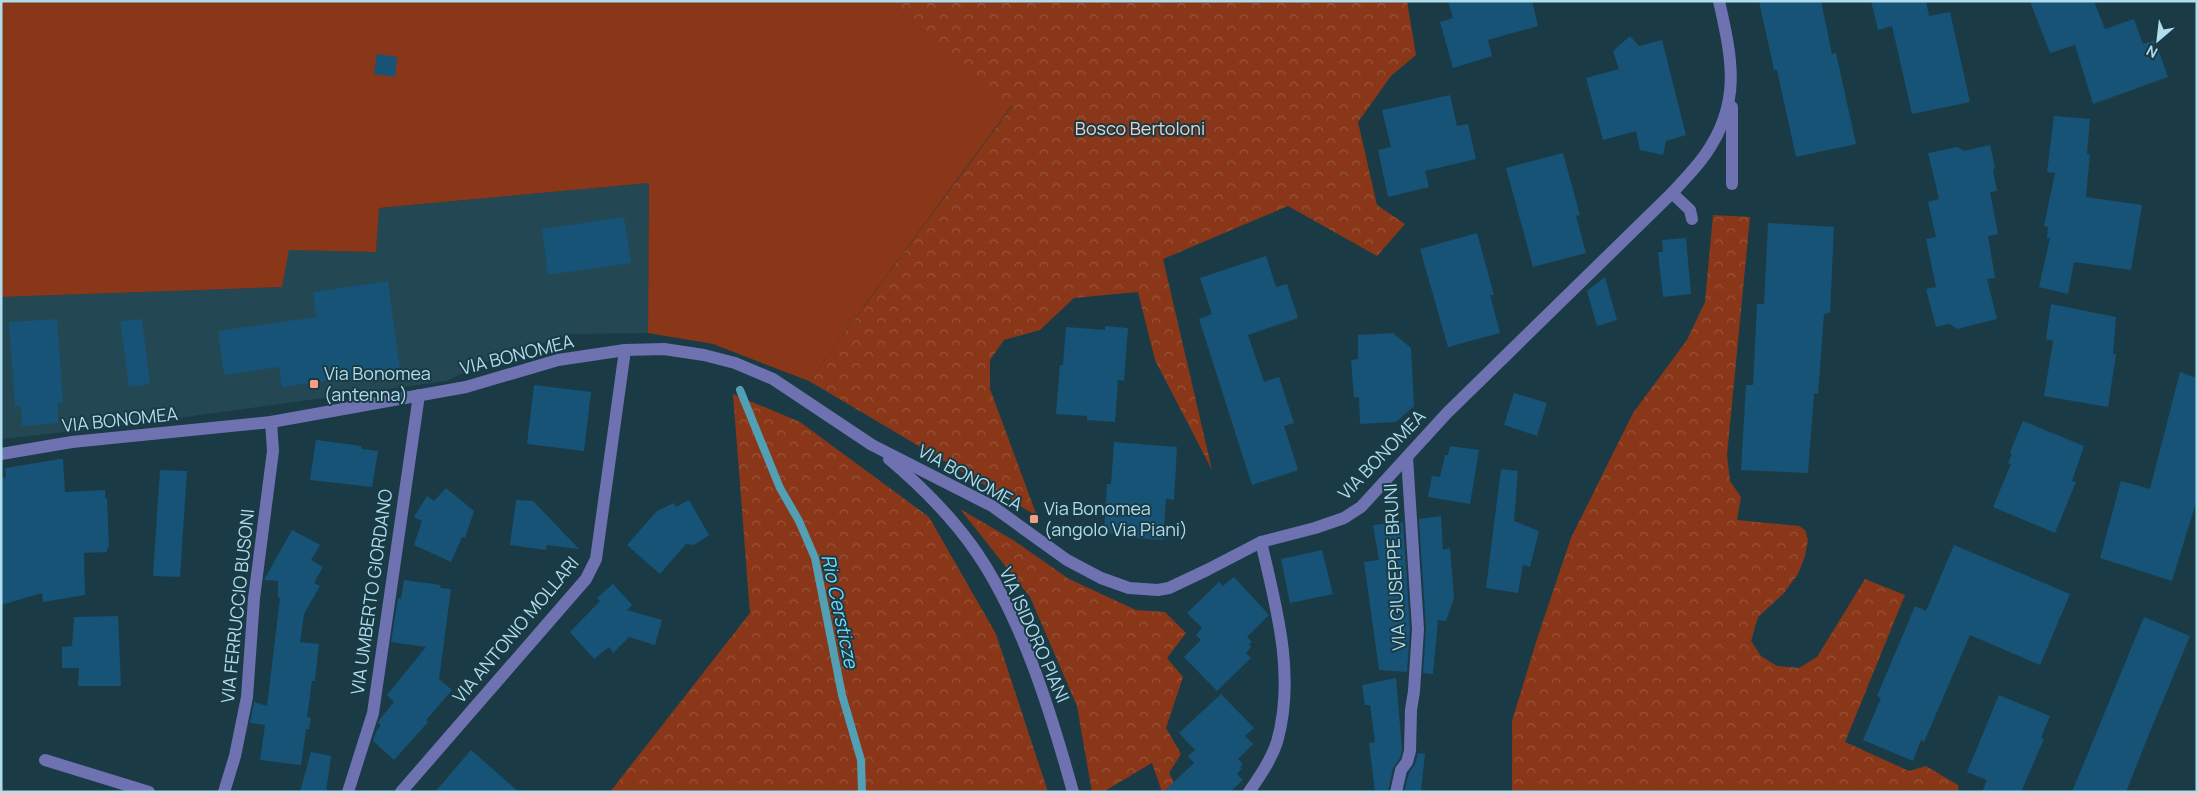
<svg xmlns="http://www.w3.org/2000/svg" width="2198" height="793" viewBox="0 0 2198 793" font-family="Manrope,sans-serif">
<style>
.built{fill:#234853}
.grass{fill:#893718}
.forest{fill:url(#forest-crowns)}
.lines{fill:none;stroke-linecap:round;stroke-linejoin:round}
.stream{stroke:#51a0b6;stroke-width:8}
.building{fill:#165376}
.minor{stroke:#6e72b1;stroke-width:12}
.poi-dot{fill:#f39f83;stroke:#1a3b45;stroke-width:2}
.labels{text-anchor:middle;stroke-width:4;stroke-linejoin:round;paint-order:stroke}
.park-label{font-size:18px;fill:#eed0c6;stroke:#1a3b45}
.street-label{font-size:18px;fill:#afdded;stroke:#1a3b45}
.poi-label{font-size:18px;fill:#afdded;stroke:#1a3b45;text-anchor:start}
.water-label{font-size:19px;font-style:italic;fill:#6edcfc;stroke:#1a3b45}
</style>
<defs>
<pattern id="forest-crowns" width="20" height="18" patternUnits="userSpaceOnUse" patternTransform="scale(1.25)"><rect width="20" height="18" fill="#893718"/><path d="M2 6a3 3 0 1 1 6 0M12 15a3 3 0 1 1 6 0" fill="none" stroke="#97543a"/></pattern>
</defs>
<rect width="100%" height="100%" fill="#1a3b45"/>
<!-- built -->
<polygon class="built" points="649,183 648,333 572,334 498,357 446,381 120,426 1,439 1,297 281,287 289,250 376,252 379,208"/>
<!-- grass -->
<polygon class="grass" points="1,1 888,1 1012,105 809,381 713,344 648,333 649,183 379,208 376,252 289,250 282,287 1,297"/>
<!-- forest -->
<g class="forest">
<polygon points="888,1 1407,1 1416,55 1391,76 1358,122 1377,205 1405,224 1377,256 1288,206 1163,259 1212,470 1155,360 1138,292 1074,298 1040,330 1004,340 990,360 990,389 1037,516 809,381 1012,106"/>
<polygon points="1713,215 1750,217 1727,455 1730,481 1741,497 1737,520 1799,526 1805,530 1808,540 1805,556 1798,574 1783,594 1758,617 1751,641 1761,656 1777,666 1799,668 1817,657 1865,579 1905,595 1845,742 1909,771 1926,766 1958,785 1959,792 1512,792 1512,721 1537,639 1571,538 1633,413 1687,340 1705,302"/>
<polygon points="733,394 800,422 929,517 996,634 1048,792 610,792 750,613"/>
<polygon points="960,509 1013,540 1069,579 1136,610 1165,612 1186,633 1167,658 1183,677 1166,728 1181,754 1169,773 1179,792 1162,792 1152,763 1103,792 1092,792 1077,706 1030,597"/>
</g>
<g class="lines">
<!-- stream -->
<polyline class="stream" points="740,390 780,488 799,521 815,558 842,695 861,760 862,792"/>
</g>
<!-- building -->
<g class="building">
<polygon points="1448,1 1532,1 1538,26 1488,40 1492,56 1453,68 1440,22 1453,18"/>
<polygon points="1759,1 1821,1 1832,54 1836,53 1856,144 1796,157 1777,70 1774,70"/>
<polygon points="1871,1 1926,1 1929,16 1950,12 1970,102 1912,114 1892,26 1878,30"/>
<polygon points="2030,1 2094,1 2105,29 2134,19 2143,44 2155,40 2168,77 2093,104 2075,45 2050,53"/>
<polygon points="1630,36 1639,46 1662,40 1686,135 1666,141 1663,155 1640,150 1636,131 1603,140 1586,78 1619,69 1613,51"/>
<polygon points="377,54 397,57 395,77 374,74"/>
<polygon points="1450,95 1457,126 1468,124 1476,159 1425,171 1429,187 1388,197 1378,150 1391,147 1382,110"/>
<polygon points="2054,116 2090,119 2087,154 2090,154 2086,197 2142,205 2131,270 2074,262 2068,294 2039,287 2050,238 2047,238 2048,227 2044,226 2055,173 2047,172"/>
<polygon points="1990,145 1995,167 1993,170 1997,191 1990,192 1998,234 1988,236 1995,278 1987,279 1997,319 1957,329 1950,324 1936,327 1926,289 1936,287 1926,239 1936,237 1928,202 1939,199 1928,153 1958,147 1964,151"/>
<polygon points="1563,153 1580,215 1576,216 1586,253 1533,267 1506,168"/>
<polygon points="624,217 631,263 548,275 542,229"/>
<polygon points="1768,223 1834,227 1830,313 1824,314 1818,394 1814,393 1808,473 1741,470 1746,385 1753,385 1757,304 1764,304"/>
<polygon points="1477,233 1494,295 1490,295 1500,333 1448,347 1420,249"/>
<polygon points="1686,238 1691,294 1663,297 1658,252 1663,252 1662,240"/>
<polygon points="1266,256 1276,287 1287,284 1298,318 1248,335 1264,382 1279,377 1294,423 1284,426 1298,470 1252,485 1199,319 1212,314 1200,278"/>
<polygon points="1605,277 1617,320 1597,326 1587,291"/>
<polygon points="388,281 400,370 282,387 279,367 224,375 218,331 316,317 313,292"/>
<polygon points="2051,304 2116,317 2113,354 2116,354 2108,407 2044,396 2053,341 2046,339"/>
<polygon points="57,319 63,402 58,403 58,423 22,426 21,406 15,406 9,322"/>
<polygon points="142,319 150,384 129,387 120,321"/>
<polygon points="1105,326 1128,328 1124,381 1118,380 1115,422 1087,420 1087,416 1056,414 1060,365 1063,365 1066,327 1105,330"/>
<polygon points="1393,333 1411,348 1414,406 1396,422 1360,424 1359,397 1354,398 1351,360 1358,359 1358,335"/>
<polygon points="2180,372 2197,378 2197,499 2172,581 2100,558 2121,481 2150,489"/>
<polygon points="534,385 591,392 584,451 527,444"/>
<polygon points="1514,393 1547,403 1537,436 1504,425"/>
<polygon points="2023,421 2084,446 2072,481 2076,482 2055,533 1993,507 2011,464 2008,463 2012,454 2010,452"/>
<polygon points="316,440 361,446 362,449 378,451 372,487 310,480"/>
<polygon points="1114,442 1177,447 1174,500 1166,499 1163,540 1135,538 1135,535 1104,533 1107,484 1111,484"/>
<polygon points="1450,446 1479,450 1470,504 1428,497 1432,476 1440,477 1445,455 1448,455"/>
<polygon points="60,459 63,459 65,492 105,490 105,498 107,498 109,547 107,548 107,552 84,553 85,595 43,602 42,593 1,605 1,479 6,477 5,468"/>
<polygon points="1501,469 1518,471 1514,521 1539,531 1530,567 1523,565 1518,593 1486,588"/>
<polygon points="160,470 187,471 180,577 153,576"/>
<polygon points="446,488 474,511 465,538 462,537 451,562 414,545 422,521 414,517 427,496 434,501"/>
<polygon points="516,500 533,501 579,549 547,545 546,550 510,545"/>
<polygon points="689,500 709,535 694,545 686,544 660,574 627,545 657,511 674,503 676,507"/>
<polygon points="1441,516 1443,550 1450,548 1454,598 1446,621 1438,620 1433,674 1423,673 1426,628 1419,519"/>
<polygon points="1403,522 1410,629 1407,672 1379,670 1364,562 1379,560 1373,525"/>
<polygon points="292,530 320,545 311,560 323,567 314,583 320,586 304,614 300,642 319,644 315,681 312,681 307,717 311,718 309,729 306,729 301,765 260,760 265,725 250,723 254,702 267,706 280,598 278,597 278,581 264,580 265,578"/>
<polygon points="1954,545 2070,594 2040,665 1970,635 1924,742 1921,740 1913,761 1863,740 1881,698 1877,696 1915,606 1926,611"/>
<polygon points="1322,550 1333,594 1290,603 1281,559"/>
<polygon points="1234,577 1269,615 1247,637 1252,642 1249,644 1251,647 1246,653 1251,658 1217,691 1184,657 1201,640 1196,635 1202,628 1187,613 1219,582 1223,586"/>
<polygon points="404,580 441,585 440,588 451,589 439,679 452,690 426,720 428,722 394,760 373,741 376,732 381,725 378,723 380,719 394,702 387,695 426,647 391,642 398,598 401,599"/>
<polygon points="613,584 632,605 627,610 662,620 655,645 629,637 613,653 609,647 594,659 570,632 600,601 597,598"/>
<polygon points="118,616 121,686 78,686 79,668 62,668 62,647 72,646 74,617"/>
<polygon points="2144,617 2190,636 2149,734 2126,792 2072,792"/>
<polygon points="1396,678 1402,750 1400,758 1393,768 1388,792 1375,792 1369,743 1375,742 1370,705 1365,705 1362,685"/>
<polygon points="1221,694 1254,728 1245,736 1253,744 1238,759 1243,764 1240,767 1242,768 1237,774 1243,780 1230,792 1163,792 1194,763 1188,756 1195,750 1179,733"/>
<polygon points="1999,695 2050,716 2041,738 2044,739 2021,792 1982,792 1987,780 1967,772"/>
<polygon points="471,750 519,792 435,792"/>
<polygon points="311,752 331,756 326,792 300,792"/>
<polygon points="1418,753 1425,754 1421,792 1404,792 1409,773 1415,764"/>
</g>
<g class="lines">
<!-- minor -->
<g class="minor">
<polyline points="1732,184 1732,107"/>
<polyline points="1672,193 1690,210 1692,219"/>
<path d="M1 454 72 442 271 422 466 387 558 360 625 350 664 349 704 355 735 363 773 379 872 445 992 506 1067 560 1101 578 1129 588 1158 590 1169 588 1207 570 1261 542 1315 528 1344 518 1361 507 1447 413 1672 193C1683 181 1695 169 1705 155 1742 103 1732 59 1719 1"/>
<path d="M889 459C921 486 953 518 977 553 1023 621 1051 713 1073 792"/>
<polyline points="45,760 149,792"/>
<polyline points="224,792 235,756 247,697 254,598 273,451 271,422"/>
<polyline points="348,792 373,713 419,395"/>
<polyline points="401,792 586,579 596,559 625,350"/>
<path d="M1249 792C1260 776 1271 760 1277 742 1296 676 1276 606 1261 542"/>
<polyline points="1396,792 1401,770 1407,762 1410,751 1411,710 1414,691 1418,629 1407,457"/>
</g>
</g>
<!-- markers -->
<g class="poi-dot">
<rect x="309" y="379" width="10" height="10" rx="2.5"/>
<rect x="1029" y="514" width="10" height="10" rx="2.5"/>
</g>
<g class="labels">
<!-- park labels -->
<g class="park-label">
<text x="1140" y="135">Bosco Bertoloni</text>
</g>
<!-- street labels -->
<g class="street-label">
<text transform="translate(517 355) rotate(-14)" y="6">VIA BONOMEA</text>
<text transform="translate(120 420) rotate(-6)" y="6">VIA BONOMEA</text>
<text transform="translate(1382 455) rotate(-46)" y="6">VIA BONOMEA</text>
<text transform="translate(970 478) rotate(29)" y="6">VIA BONOMEA</text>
<text transform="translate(1395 567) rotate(-93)" y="6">VIA GIUSEPPE BRUNI</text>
<text transform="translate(372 592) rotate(-82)" y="6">VIA UMBERTO GIORDANO</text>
<text transform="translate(238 606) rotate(-84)" y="6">VIA FERRUCCIO BUSONI</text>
<text transform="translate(516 630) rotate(-50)" y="6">VIA ANTONIO MOLLARI</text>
<text transform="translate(1034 635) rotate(66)" y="6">VIA ISIDORO PIANI</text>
</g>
<!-- poi labels -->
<g class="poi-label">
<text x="324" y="380">Via Bonomea<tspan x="324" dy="21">(antenna)</tspan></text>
<text x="1044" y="515">Via Bonomea<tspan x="1044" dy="21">(angolo Via Piani)</tspan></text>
</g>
<!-- water labels -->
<g class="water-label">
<text transform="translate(840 611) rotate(78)" y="7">Rio Cersticze</text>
</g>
</g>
<!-- border -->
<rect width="2198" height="793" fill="none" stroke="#afdded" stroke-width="5"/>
<!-- north arrow -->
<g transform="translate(2158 40) rotate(208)" stroke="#1a3b45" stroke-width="4" paint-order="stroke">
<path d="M0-4L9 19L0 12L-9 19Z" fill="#afdded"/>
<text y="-8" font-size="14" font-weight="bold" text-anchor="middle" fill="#afdded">N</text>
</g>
</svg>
